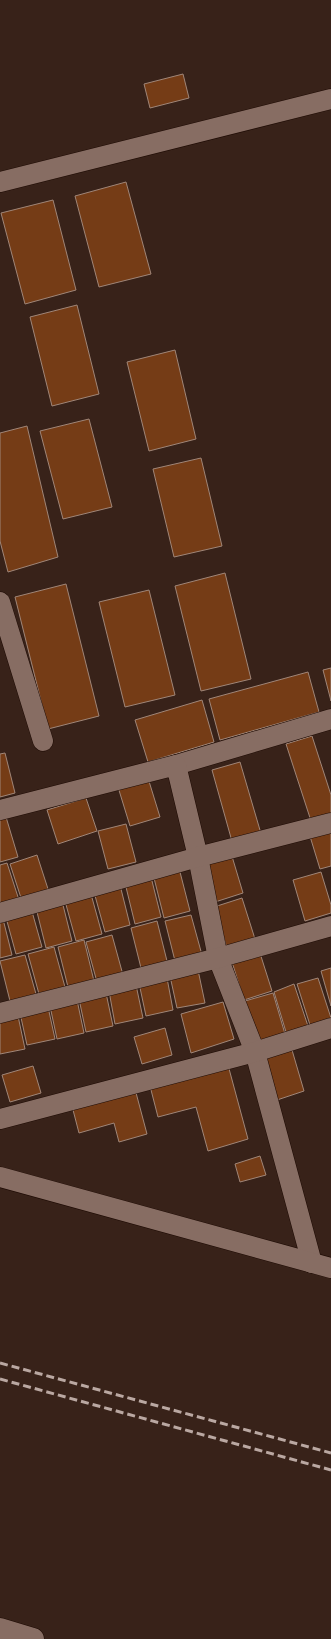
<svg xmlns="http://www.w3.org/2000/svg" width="331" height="1639" viewBox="0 0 331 1639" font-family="'Source Serif 4',serif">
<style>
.building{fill:#753c16;stroke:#a08678}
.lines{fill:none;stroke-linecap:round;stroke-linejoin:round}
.minor-casing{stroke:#1e0b04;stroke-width:21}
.tertiary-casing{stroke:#1e0b04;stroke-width:23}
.minor{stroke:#876d63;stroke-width:20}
.tertiary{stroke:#876d63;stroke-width:22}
.rail{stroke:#baa8a2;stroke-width:3;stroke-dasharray:8 4;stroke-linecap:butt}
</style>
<rect width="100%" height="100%" fill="#382219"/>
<!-- building -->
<g class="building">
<polygon points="183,74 189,98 150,108 144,84"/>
<polygon points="126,182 151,274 99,287 75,196"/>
<polygon points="53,200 76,290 25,304 1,213"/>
<polygon points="77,305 99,394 52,406 30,317"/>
<polygon points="175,350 196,439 149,451 127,362"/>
<polygon points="89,419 112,507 63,519 40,431"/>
<polygon points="27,426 58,557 8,572 0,541 0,433"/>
<polygon points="201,458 222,546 174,557 153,469"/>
<polygon points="225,573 251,679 201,691 175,586"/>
<polygon points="66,584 99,716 48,729 15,597"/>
<polygon points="149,590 175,695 125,707 99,602"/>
<polygon points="331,668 331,701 323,670"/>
<polygon points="308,672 319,712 220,740 209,699"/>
<polygon points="202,700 214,742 148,762 135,720"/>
<polygon points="312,736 331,795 331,817 312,824 286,744"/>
<polygon points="5,753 15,793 0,797 0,754"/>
<polygon points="240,762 262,837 233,845 212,770"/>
<polygon points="148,778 160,817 130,826 118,787"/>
<polygon points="86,798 97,831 58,844 47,810"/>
<polygon points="6,817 18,857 0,862 0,819"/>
<polygon points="126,824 136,862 108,869 98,831"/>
<polygon points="331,827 331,866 320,869 309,833"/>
<polygon points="231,853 243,893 215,902 202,861"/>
<polygon points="37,855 49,892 22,901 10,864"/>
<polygon points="7,863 19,900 0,906 0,865"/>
<polygon points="180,872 190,911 164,918 154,878"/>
<polygon points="321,872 331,905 331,913 305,921 293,880"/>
<polygon points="151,877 161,917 135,924 125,883"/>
<polygon points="120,885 130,925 105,932 94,892"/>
<polygon points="91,894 102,934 76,941 65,901"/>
<polygon points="242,898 255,939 227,948 214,907"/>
<polygon points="62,901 72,941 46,948 36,908"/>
<polygon points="31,908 42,947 16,954 5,914"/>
<polygon points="0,915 2,915 12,955 0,958"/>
<polygon points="191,915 202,955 175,961 165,921"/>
<polygon points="157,921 167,961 141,968 131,928"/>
<polygon points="112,935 123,975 97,982 86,942"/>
<polygon points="84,940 94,981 68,987 58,947"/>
<polygon points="54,947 65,987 39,994 28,954"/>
<polygon points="259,950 272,991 244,1000 231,959"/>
<polygon points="25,955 36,994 10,1001 0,961"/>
<polygon points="331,968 331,1006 321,971"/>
<polygon points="198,970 205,1003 177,1008 170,976"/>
<polygon points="167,978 173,1010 146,1016 139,983"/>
<polygon points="318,978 331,1018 310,1025 297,984"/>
<polygon points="294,984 308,1026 286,1032 274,992"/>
<polygon points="136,985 143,1018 115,1024 109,991"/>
<polygon points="106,993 113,1026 86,1032 79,999"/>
<polygon points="273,993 285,1034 257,1042 245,1001"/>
<polygon points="77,1000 84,1033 57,1039 50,1006"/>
<polygon points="223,1002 234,1039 191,1053 181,1014"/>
<polygon points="48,1007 55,1039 27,1045 20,1013"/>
<polygon points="18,1016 25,1049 0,1054 0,1020"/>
<polygon points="165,1028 172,1055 142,1064 134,1037"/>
<polygon points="292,1050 304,1091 277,1100 264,1059"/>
<polygon points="228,1065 248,1139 208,1151 196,1107 158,1117 150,1086"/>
<polygon points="33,1066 41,1093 10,1102 2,1075"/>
<polygon points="135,1089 147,1134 119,1142 114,1123 79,1133 72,1106"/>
<polygon points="260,1156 266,1175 240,1182 235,1164"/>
</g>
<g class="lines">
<!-- minor casing -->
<g class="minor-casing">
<g id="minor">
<polyline points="0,182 331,99"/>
<polyline points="0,602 43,741"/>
<polyline points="176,765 331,719"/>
<polyline points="0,810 176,765 198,857 218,958 255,1052 312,1263"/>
<polyline points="0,913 198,857 331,823"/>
<polyline points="0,1013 218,958 331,926"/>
<polyline points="0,1119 255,1052 331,1028"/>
<polyline points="0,1177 331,1268"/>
</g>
</g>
<!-- tertiary casing -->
<g class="tertiary-casing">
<polyline id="tertiary" points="0,1629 33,1639"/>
</g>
<!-- minor -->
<use href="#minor" class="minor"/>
<!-- tertiary -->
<use href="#tertiary" class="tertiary"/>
<!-- rail -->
<g class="rail">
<polyline points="0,1363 331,1453"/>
<polyline points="0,1379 331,1470"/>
</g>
</g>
</svg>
